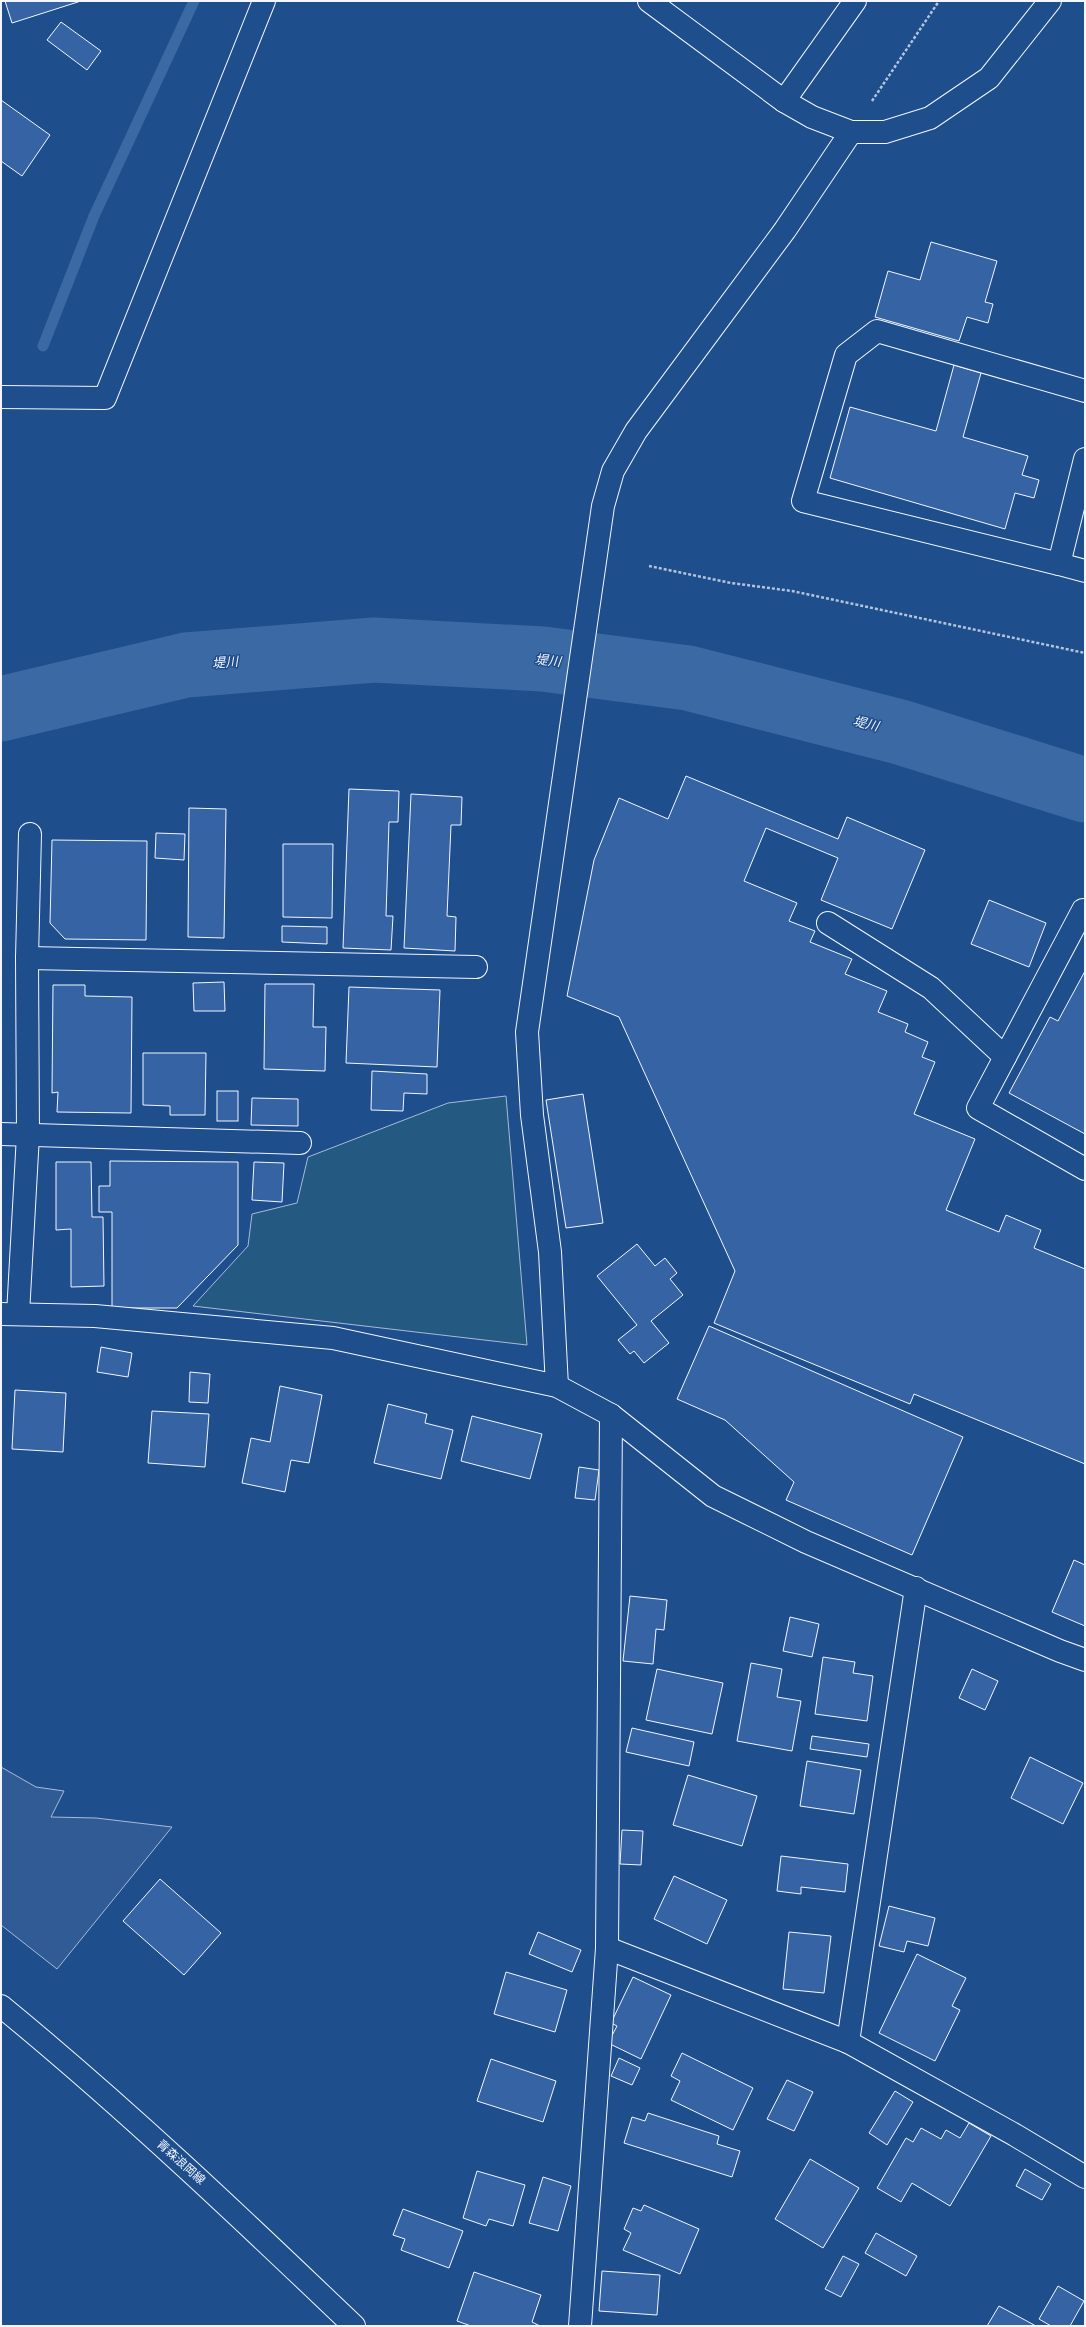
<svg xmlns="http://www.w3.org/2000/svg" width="1086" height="2327" viewBox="0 0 1086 2327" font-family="Montserrat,'Noto Sans JP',sans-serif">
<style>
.green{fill:#245a82;stroke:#a8bbd7}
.parking{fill:#305b95;stroke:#a8bbd7}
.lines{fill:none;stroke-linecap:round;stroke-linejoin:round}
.stream{stroke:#3b69a3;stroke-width:11}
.river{stroke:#3b69a3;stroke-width:65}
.building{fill:#3563a3;stroke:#f2f6ff}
.minor-casing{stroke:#f2f6ff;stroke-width:24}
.major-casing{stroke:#f2f6ff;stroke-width:24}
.path{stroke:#b3c4dc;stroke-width:2.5;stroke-dasharray:3 2;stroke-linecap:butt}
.minor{stroke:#1f4e8c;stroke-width:22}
.major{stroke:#1f4e8c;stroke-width:22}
.labels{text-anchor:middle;stroke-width:3;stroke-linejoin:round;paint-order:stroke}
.street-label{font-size:12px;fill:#f2f6ff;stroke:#1f4e8c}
.water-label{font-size:13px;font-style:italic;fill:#f2f6ff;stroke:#1f4e8c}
</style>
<rect width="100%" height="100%" fill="#1f4e8c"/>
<!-- green -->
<polygon class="green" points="506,1096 527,1345 193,1306 248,1246 252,1214 297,1203 308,1157 448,1103"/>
<!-- parking -->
<polygon class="parking" points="1,1767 36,1787 64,1791 51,1817 96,1818 172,1827 57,1969 1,1925"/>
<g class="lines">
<!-- stream -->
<polyline class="stream" points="43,346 94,216 194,1"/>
<!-- river -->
<polyline class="river" points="1,709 186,665 374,650 543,659 688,678 900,732 1085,790"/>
</g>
<!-- building -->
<g class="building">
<polygon points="5,1 81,1 12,23"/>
<polygon points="61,22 101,51 87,70 47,40"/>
<polygon points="1,100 50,135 22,176 1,161"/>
<polygon points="931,242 997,261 985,302 993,304 988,323 967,317 959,341 875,317 888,271 920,280"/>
<polygon points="954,365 981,373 963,437 1028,456 1022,475 1039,480 1034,498 1015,493 1005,529 830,478 850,407 936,431"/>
<polygon points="686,776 838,839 847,817 925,850 892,929 821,900 838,858 766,828 744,881 797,903 789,921 815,931 810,942 852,959 845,974 887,991 878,1012 908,1024 905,1032 928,1042 922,1057 935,1062 914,1114 975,1139 946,1210 999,1232 1006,1215 1041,1230 1034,1248 1085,1269 1085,1464 914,1394 910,1404 714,1323 735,1271 619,1017 567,996 594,860 619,798 668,819"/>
<polygon points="349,789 399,791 398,822 389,822 386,916 393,916 391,950 343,948"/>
<polygon points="411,794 462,797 461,825 451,825 447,916 456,917 455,951 404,948"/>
<polygon points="189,808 226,809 224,938 188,937"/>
<polygon points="156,833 185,834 184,860 155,858"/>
<polygon points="52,840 147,841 146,940 65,939 50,923"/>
<polygon points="283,844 333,844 332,918 283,917"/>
<polygon points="989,900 1046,923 1029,967 971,944"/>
<polygon points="282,926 327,927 327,944 282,942"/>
<polygon points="1085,971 1085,1134 1009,1093 1050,1017 1058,1021"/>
<polygon points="224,982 225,1011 194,1011 193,983"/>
<polygon points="265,984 314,984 313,1027 326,1027 325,1071 264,1069"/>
<polygon points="53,985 85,985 85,996 132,997 131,1113 57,1112 58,1092 52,1093"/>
<polygon points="349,987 440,990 437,1067 346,1063"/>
<polygon points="143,1053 206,1053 205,1115 170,1115 170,1106 143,1105"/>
<polygon points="372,1071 427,1074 427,1094 404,1093 403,1111 371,1110"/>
<rect x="217" y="1091" width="21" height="30"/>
<polygon points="583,1094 603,1223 566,1228 546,1100"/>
<polygon points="252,1098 298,1099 298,1126 251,1125"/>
<polygon points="110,1161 238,1162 238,1245 177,1308 112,1308 112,1212 99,1212 99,1186 110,1186"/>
<polygon points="56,1162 91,1162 92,1217 103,1217 104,1286 71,1287 71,1229 56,1230"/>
<polygon points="254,1162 284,1163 282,1202 252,1200"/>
<polygon points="637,1244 655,1266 665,1258 677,1273 670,1279 683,1295 651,1321 669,1343 644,1363 634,1351 630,1354 618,1340 637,1325 597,1276"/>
<polygon points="709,1326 963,1437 912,1555 786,1500 794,1482 725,1420 677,1399"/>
<polygon points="101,1347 132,1353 128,1377 97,1372"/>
<polygon points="190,1372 210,1374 208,1403 189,1402"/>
<polygon points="280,1386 322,1395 309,1463 291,1460 285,1492 242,1483 251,1438 270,1442"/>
<polygon points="15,1390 66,1393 63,1452 12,1449"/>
<polygon points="388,1404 427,1414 425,1423 453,1430 441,1479 374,1463"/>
<polygon points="152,1411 209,1414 205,1467 148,1463"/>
<polygon points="472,1416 542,1434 530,1479 461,1461"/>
<polygon points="579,1467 599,1470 595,1500 575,1498"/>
<polygon points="1074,1560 1085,1565 1085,1626 1052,1612"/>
<polygon points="630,1596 667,1600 664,1630 656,1629 653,1664 623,1661"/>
<polygon points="790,1617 819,1624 812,1657 783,1651"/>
<polygon points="823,1657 855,1662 853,1673 873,1676 867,1721 815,1714"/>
<polygon points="751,1663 782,1669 777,1697 801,1701 792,1751 737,1741"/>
<polygon points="657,1669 723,1683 712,1734 646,1720"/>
<polygon points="972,1669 998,1681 985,1710 959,1698"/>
<polygon points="632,1728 694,1742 689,1766 626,1752"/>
<polygon points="812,1736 869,1744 867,1757 810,1749"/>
<polygon points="1030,1757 1083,1783 1063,1824 1011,1798"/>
<polygon points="807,1761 861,1770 854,1814 800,1806"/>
<polygon points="688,1775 757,1796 742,1846 673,1825"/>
<polygon points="622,1830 643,1831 641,1865 620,1864"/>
<polygon points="781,1856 848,1864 845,1892 801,1887 801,1894 777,1891"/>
<polygon points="674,1876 727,1900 707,1944 654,1919"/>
<polygon points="160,1879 221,1933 184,1975 123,1921"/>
<polygon points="889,1906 935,1918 928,1946 907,1941 904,1952 879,1946"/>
<polygon points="538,1932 581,1950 572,1972 529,1954"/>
<polygon points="789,1932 831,1936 824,1993 783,1989"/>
<polygon points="917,1954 966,1978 952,2006 960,2010 935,2061 879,2033"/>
<polygon points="506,1972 567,1990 555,2032 494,2014"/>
<polygon points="633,1977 671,1995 641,2059 608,2043 617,2026 611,2023"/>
<polygon points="682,2053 753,2088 733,2130 671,2100 680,2081 671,2076"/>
<polygon points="619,2058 640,2068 632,2085 611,2076"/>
<polygon points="491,2059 556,2081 543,2122 477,2101"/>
<polygon points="787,2080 813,2092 794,2131 767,2119"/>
<polygon points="895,2091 913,2102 887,2145 869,2133"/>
<polygon points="648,2113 719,2136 717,2144 740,2151 732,2177 624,2143 632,2117 645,2121"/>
<polygon points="969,2123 991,2136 950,2206 912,2183 901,2202 877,2188 906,2138 913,2142 921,2128 941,2139 946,2130 960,2138"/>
<polygon points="810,2159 859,2188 823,2248 775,2219"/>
<polygon points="1025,2169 1051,2184 1042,2200 1016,2186"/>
<polygon points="477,2171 525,2185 513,2226 489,2219 486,2226 463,2218"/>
<polygon points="543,2177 571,2186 558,2231 529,2223"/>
<polygon points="644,2205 699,2229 680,2274 623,2250 631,2233 624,2229 633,2208 641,2211"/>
<polygon points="403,2209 463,2231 449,2268 401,2250 405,2239 393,2235"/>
<polygon points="876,2233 917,2256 906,2276 865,2253"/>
<polygon points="843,2256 859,2264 841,2297 825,2289"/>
<polygon points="602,2271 660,2275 657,2315 599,2311"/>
<polygon points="474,2272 541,2295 532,2322 540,2326 471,2326 457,2321"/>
<polygon points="1058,2286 1084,2301 1070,2326 1051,2326 1039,2319"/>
<polygon points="999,2306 1036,2326 987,2326"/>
</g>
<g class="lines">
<!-- minor casing -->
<g class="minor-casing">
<g id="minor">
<polyline points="649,1 784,101"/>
<polyline points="855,1 784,101 812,117 851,132 885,132 930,118 989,78 1050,1"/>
<polyline points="1085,391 877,331 846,355 803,501 1059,564 1085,459"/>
<polyline points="1,397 105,398 264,1"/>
<polyline points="1059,564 1085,571"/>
<polyline points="1085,911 1083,910 978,1108 1085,1169"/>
<polyline points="828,923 931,988 1005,1057"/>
<polyline points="27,958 476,967"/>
<polyline points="1,1134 300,1143"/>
<polyline points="1,1314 95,1316 333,1338 557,1386 611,1415 713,1496 806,1542 1060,1651 1085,1660"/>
<polyline points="18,1314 28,1135 27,958 30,834"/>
<polyline points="557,1386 550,1252 532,1115 527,1032 603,506 613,471 636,431 785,230 851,132"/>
<polyline points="607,1948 848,2042 1015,2135 1085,2177"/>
<polyline points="848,2042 916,1588"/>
<polyline points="580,2326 607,1948 611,1415"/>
</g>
</g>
<!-- major casing -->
<g class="major-casing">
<path id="major" d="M1 2006C124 2107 239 2216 354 2326"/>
</g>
<!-- path -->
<g class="path">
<polyline points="872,101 939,1"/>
<polyline points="649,566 731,583 792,591 1085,653"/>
</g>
<!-- minor -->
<use href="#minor" class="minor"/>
<!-- major -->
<use href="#major" class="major"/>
</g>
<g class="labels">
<!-- street labels -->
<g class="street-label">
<text transform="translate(181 2162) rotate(42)" y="4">青森浪岡線</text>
</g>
<!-- water labels -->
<g class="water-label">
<text transform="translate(548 660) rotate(6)" y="5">堤川</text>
<text transform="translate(225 662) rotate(-5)" y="5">堤川</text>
<text transform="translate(866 723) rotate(14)" y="5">堤川</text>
</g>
</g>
<!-- border -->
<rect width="1086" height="2327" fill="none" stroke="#f2f6ff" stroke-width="4"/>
</svg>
